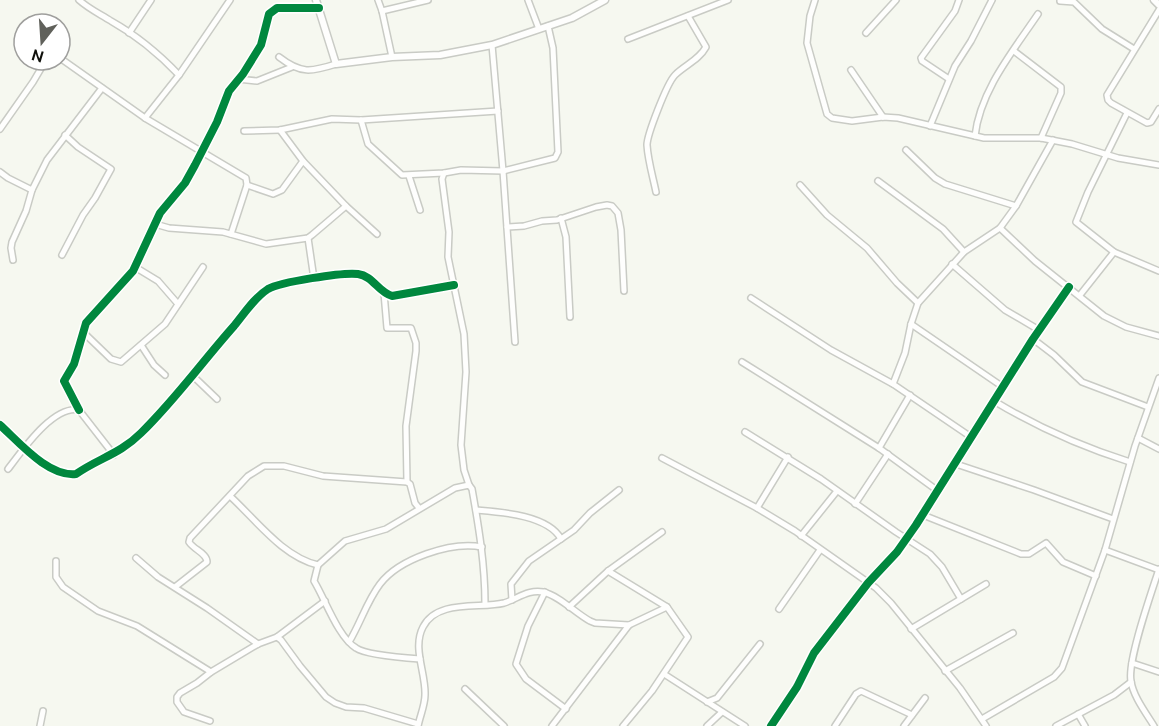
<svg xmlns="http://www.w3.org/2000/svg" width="1159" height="726" viewBox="0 0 1159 726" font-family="Ubuntu,sans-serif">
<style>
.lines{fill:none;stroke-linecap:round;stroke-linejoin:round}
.minor-casing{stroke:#c9cbc5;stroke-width:8}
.tertiary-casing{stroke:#c9cbc5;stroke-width:9}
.minor{stroke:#fefefd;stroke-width:5}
.tertiary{stroke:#fefefd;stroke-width:6}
.cycleway-casing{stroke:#fff;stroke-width:11}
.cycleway{stroke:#00873e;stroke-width:8}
</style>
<rect width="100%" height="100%" fill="#f6f8f0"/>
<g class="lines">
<!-- minor casing -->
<g class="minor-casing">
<g id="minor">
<path d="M79 0C89 9 100 14 111 21 136 35 159 54 179 75"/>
<polyline points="378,0 382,11 392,57"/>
<polyline points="528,0 539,29"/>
<polyline points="815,0 810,16 807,43 827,114 832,118 852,121 883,117 898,118 984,138 1041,138 1072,144 1118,158 1159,165"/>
<polyline points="1060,1 1074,2 1102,29 1134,49"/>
<polyline points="1159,10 1107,95 1108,100 1111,103 1147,123 1151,122 1159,109"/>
<polyline points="382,11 428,0"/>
<polyline points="129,33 151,0"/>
<polyline points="866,33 896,0"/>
<polyline points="628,39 728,0"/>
<polyline points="492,45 503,171 515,342"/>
<polyline points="1014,51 1061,87 1061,93 1041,138"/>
<path d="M279 57C301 74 311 72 336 64"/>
<polyline points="60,58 145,118 246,178 247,185 231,234"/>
<polyline points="851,70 883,117"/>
<polyline points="238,79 257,81 292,67"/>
<polyline points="949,79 922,61 921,58 955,11 959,0"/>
<polyline points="1127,113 1088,192 1076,222 1114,252 1159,271"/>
<polyline points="145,118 179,75 230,0"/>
<polyline points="361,120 368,144 402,175 444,173 461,170 503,171 555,158 558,152 553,48 548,26"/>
<polyline points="930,126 955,66 971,41 992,0"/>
<polyline points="0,129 33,82 46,60"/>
<polyline points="244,131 280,130 332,119 361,120 498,111"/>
<path d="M975 136C980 91 1013 51 1038 14"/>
<polyline points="906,150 935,178 945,184 1016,206"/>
<polyline points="0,172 8,178 32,190"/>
<polyline points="444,173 442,179 449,232 448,257 464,334 466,372 461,445 464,470 469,485"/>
<polyline points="409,176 420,210"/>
<polyline points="878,181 943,229 964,252"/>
<polyline points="247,185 273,194 282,190 303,161"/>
<polyline points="800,185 827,215 867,248 897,283 918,303"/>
<path d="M656 192C653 177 648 161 647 145 647 135 667 83 675 75 685 65 699 60 706 47L688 16"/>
<polyline points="346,206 377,234"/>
<polyline points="561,218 566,237 570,317"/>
<polyline points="155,224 169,228 223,232 266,244 308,238 312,235 346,206 303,161 280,130"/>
<polyline points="507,227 524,226 542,221 557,220 596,207 607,205 612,206 618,213 621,230 624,291"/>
<polyline points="1000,228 1035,261 1104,316 1126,327 1159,336"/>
<polyline points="308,238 314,279"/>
<polyline points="62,255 83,215 95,198 111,169 78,147 65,135"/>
<polyline points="13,260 11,248 12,242 26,211 32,190 47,160 102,88"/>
<polyline points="952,264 1005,310 1039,330"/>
<polyline points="135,267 158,281 178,304"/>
<polyline points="384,293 387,328 411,328 416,343 416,351 406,426 407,482"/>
<polyline points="1080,295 1114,252"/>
<polyline points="751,298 831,350 893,384 971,437"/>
<polyline points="911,324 1003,387"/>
<polyline points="83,332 111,359 121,362 165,324 203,267"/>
<polyline points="1033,339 1054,355 1082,382 1148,407"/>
<polyline points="141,345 154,365 165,375"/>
<polyline points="742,362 879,448 938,491"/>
<polyline points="193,376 217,399"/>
<polyline points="893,384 905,353 911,324 918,303 964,252 1000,228 1016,206 1053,140"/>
<path d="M994 401C1037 427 1082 447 1130 462"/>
<polyline points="79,410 64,381 74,364 86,323 133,271 160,213 185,183 195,165 217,122 229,91 243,74 261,45 269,14 277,8 319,8"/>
<path d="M0 425C19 442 48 477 76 474 99 458 120 454 141 433 175 400 202 362 234 326 244 314 254 298 268 289 280 282 343 272 358 274 373 276 378 292 392 296L454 285"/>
<polyline points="745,432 821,479 896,532 930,554 942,567 961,599"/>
<polyline points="1138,438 1159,449"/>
<polyline points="879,448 910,395"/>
<polyline points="662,458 757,508 795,531 876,588 891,603 960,688 986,726"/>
<polyline points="956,464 1034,490 1113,519"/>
<path d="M8 469C22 451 53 405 79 410L114 455"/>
<path d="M231 497C256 520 283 557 318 565L345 541 386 529 455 488 469 485 472 489C479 528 485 565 485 604"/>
<polyline points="855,504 888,454"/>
<polyline points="757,508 788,457"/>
<path d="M476 510C500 512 548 515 561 539"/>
<polyline points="923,515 1021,554 1029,554 1046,543 1063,562 1096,576"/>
<polyline points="801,536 837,491"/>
<polyline points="1105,550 1159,570"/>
<polyline points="136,558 158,577 207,608 258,644"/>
<polyline points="56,561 56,577 63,587 98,611 137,626 211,672"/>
<path d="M318 565 314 581C325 599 338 637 356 648 366 655 406 658 420 659"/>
<polyline points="608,571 667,607 688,637 652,691 623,726"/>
<path d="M175 587 207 562C207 553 194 550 189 542L190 538 248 476 264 466H284L323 476 407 482 410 484 415 503 419 508"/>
<polyline points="545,592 528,626 516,664 526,679 566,709"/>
<polyline points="512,600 511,584 529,561 574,530 590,513 619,490"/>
<polyline points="569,607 608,571 662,532"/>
<polyline points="779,609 820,550"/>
<polyline points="911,629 986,584"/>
<polyline points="277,637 281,640 300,666 326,697 335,703 346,707 364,708 418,724"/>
<path d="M349 642C360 624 367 601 380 584 399 559 451 541 482 547"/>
<polyline points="1132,663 1159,672"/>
<polyline points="945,671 1013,633"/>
<polyline points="664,674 745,726"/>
<polyline points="465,689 504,726"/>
<polyline points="707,702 717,698 760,644"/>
<polyline points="1078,714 1085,726"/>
<polyline points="982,719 1054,677 1062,668 1105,550 1135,446 1159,378"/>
<polyline points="210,721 184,712 177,702 177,697 180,693 197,683 211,672 258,644 277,637 325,601"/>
<polyline points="40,726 43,711"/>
<path d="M418 726C420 716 425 705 425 695 426 673 412 648 423 627 437 599 480 609 504 603 517 599 529 589 543 592 560 596 575 613 590 621L595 623 629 625"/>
<polyline points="552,726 629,625 667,607"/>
<polyline points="707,726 722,712"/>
<polyline points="771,726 797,687 814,653 868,583 897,552 916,525 1033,339 1069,287"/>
<polyline points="835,726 856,694 861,691 912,715"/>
<polyline points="904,726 925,698"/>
<polyline points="1056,726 1114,695 1131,682"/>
<path d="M1154 726C1146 713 1133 696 1131 681 1127 661 1152 591 1159 569"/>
</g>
</g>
<!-- tertiary casing -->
<g class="tertiary-casing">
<g id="tertiary">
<polyline points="316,0 336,64 392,57 440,55 492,45 572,18 605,0"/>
<polyline points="1154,0 1159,5"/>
</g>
</g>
<!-- minor -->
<use href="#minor" class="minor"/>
<!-- tertiary -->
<use href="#tertiary" class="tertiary"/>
<!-- cycleway casing -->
<g class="cycleway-casing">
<g id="cycleway">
<polyline points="79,410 64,381 74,364 86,323 133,271 160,213 185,183 195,165 217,122 229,91 243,74 261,45 269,14 277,8 319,8"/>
<path d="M0 425C19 442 48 477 76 474 99 458 120 454 141 433 175 400 202 362 234 326 244 314 254 298 268 289 280 282 343 272 358 274 373 276 378 292 392 296L454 285"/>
<polyline points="771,726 797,687 814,653 868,583 897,552 916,525 1033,339 1069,287"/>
</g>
</g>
<!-- cycleway -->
<use href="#cycleway" class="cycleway"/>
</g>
<!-- north arrow -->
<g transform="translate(42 42) rotate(197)"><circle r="28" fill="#ffffff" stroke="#9f9f9d" stroke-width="1.5"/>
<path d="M0-4.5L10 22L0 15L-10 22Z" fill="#60615b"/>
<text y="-9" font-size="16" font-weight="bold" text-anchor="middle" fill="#0f100b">N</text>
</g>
</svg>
